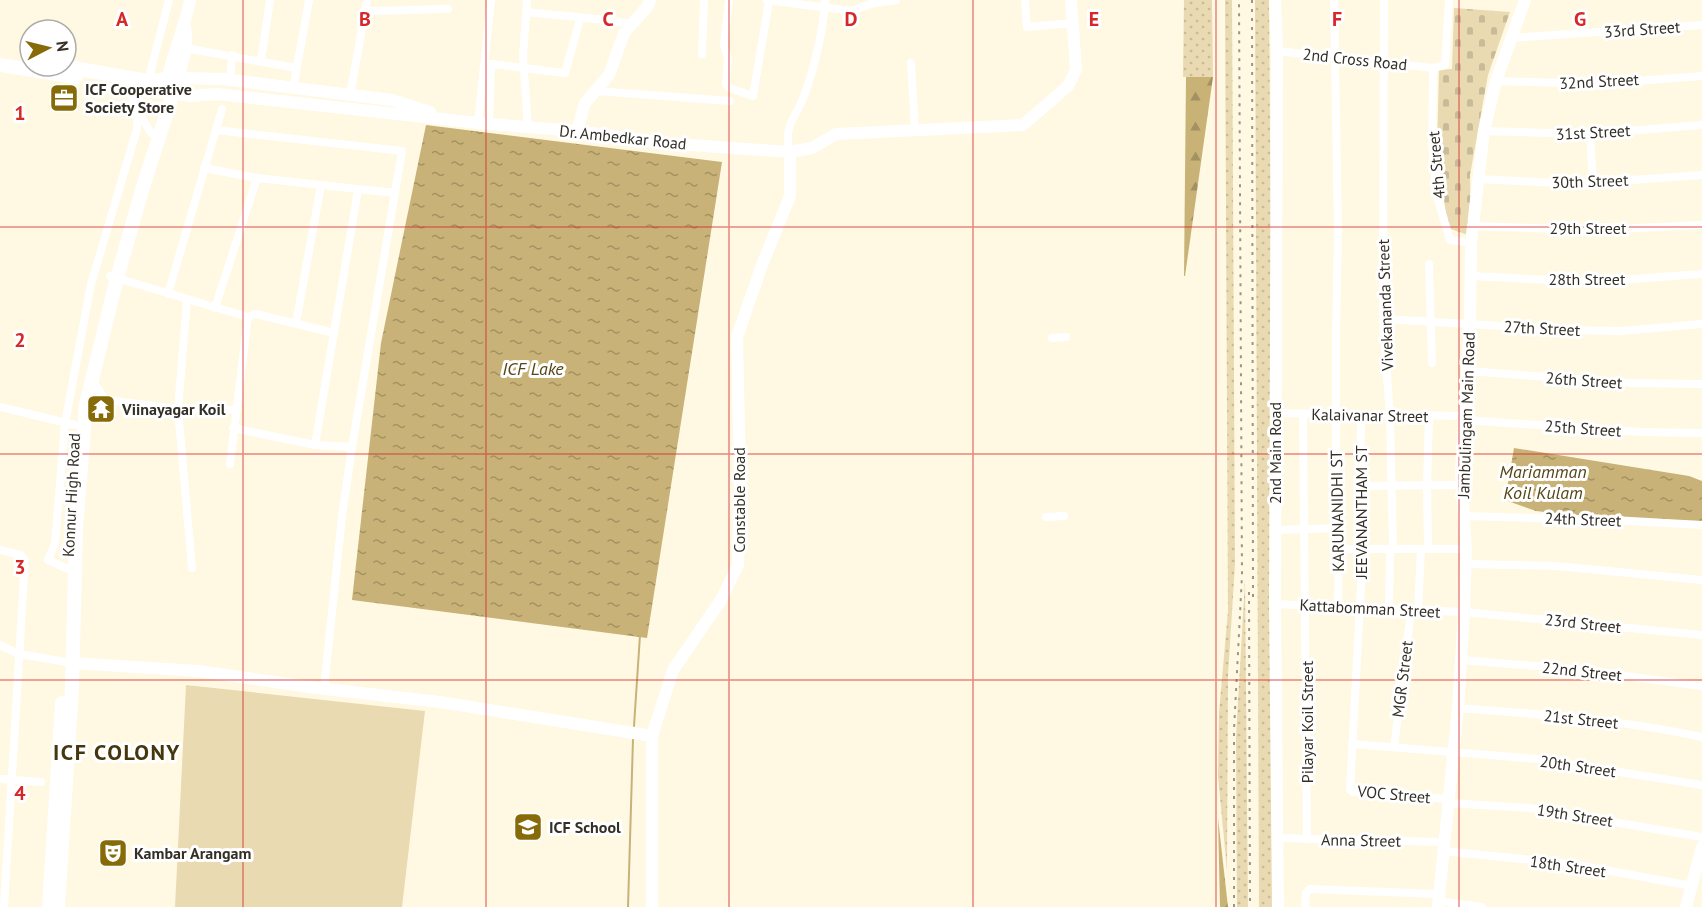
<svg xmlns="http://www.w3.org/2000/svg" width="1702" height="907" viewBox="0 0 1702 907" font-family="'PT Sans',sans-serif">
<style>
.grass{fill:url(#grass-dots)}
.forest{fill:url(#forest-firs)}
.cemetery{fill:url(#cemetery-stones)}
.pitch{fill:#e9dab2}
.water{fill:url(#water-ripples)}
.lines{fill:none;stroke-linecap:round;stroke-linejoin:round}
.stream{stroke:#c8b277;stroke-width:2}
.street{stroke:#fff;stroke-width:8}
.secondary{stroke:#fff;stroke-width:12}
.primary{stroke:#fff;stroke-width:14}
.rail{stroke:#9a9585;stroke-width:2;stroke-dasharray:3 6;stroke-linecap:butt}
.grid{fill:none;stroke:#d62828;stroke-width:1.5;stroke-opacity:0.55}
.labels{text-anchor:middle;stroke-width:6;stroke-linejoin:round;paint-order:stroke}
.street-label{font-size:16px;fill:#343027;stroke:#fff}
.poi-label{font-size:16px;font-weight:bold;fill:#343027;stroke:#fff;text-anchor:start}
.water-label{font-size:18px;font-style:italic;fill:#564617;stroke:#fff}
.district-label{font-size:22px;font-weight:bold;letter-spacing:1.5px;fill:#44360d;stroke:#fff}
.grid-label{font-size:20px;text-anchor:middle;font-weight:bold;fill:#d62828;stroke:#fff;stroke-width:6;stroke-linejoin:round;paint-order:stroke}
</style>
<defs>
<pattern id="grass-dots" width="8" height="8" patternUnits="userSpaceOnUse" patternTransform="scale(1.5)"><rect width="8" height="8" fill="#e9dab2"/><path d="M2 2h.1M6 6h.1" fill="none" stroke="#c8bb99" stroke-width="1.8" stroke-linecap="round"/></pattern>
<pattern id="forest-firs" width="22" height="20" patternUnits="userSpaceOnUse" patternTransform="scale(1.5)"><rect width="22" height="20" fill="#c8b276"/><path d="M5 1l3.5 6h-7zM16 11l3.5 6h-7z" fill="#a39161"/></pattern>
<pattern id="cemetery-stones" width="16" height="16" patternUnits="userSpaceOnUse" patternTransform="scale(1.5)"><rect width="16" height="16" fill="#e9dab2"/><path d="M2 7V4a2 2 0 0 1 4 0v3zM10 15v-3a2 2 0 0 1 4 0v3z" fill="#c8bb99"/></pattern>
<pattern id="water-ripples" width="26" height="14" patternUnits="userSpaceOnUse" patternTransform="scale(1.5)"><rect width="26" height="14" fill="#c8b277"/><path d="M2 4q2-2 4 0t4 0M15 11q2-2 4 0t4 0" fill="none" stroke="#a39162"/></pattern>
</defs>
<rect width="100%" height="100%" fill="#fff8e3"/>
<!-- grass -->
<g class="grass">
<polygon points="1184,0 1212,0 1213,77 1183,77"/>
<polygon points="1225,0 1232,0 1235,564 1228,675 1227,870 1218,776 1219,713 1228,611"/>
<polygon points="1255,0 1269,0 1276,907 1259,907"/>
<polygon points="1245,580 1248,907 1237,907 1236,737"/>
</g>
<!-- forest -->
<g class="forest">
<polygon points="1186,77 1213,77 1185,276 1184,276"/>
<polygon points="1218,818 1228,907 1220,907"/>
</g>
<!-- cemetery -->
<polygon class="cemetery" points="1454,8 1510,12 1488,75 1470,175 1471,236 1448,228 1437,148 1439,70 1452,69"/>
<!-- pitch -->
<polygon class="pitch" points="186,685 425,711 402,907 175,907"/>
<!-- water -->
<g class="water">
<polygon points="426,125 722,162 647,638 352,600 381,343"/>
<polygon points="1514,448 1689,476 1702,481 1702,521 1613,520 1536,511 1505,500"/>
</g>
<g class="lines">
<!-- stream -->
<g class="stream">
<polyline points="634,726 640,635"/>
<polyline points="628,907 633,739"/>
</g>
<!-- street -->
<g class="street">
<polyline points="527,0 523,57 528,128"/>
<polyline points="729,0 724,45 728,59 726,84 729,88 753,96 769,1"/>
<polyline points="767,0 852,11 870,4 896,0"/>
<polyline points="1025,0 1027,27 1073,23"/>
<polyline points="1334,0 1338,231 1336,334 1336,467 1339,528 1338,608"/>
<polyline points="1384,0 1383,319 1390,416 1393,549"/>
<polyline points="366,11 448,9"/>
<path d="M526 12C561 16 597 18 632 24"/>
<polyline points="1511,38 1702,25"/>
<polyline points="185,48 296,68"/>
<polyline points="1277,51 1433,68 1445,65 1449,0"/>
<polyline points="702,54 704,0"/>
<polyline points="261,61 270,0"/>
<polyline points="911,63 915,130"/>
<polyline points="1433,68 1432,143 1437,196 1450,240 1471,243"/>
<polyline points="148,81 169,0"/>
<polyline points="230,81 232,55"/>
<polyline points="1496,81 1596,84 1702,76"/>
<polyline points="293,89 309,0"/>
<polyline points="597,91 730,101"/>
<polyline points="350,96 367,0"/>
<polyline points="139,113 151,133"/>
<polyline points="478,123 491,0"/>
<polyline points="489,123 491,64 565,73 580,19"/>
<polyline points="216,130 402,151 352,447 342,516 324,689"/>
<polyline points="1484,131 1590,134 1702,125"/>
<polyline points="1590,134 1593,183"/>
<path d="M790 152C783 124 795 120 804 96 814 70 824 27 825 0"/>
<polyline points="204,168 257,178 395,193"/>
<polyline points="1478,179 1577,184 1702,175"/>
<polyline points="1474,226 1590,230 1702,225"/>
<polyline points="1429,264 1432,363"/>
<polyline points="110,276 248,317 256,314 334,333"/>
<polyline points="1471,276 1591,282 1702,274"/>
<polyline points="168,294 222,109"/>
<polyline points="215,308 257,178"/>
<polyline points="1383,319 1571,330 1621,331 1702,324"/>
<polyline points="296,323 321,185"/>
<polyline points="1052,338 1066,337"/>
<polyline points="1467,371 1632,383 1702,384"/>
<polyline points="95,379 94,383 106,400 178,409 187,300"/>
<polyline points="0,407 75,425"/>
<polyline points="1275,413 1464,416"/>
<polyline points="1303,414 1307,839"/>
<polyline points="1361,416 1360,486 1363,549 1350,790 1353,792 1448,799"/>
<polyline points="1464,420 1641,432 1702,433"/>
<polyline points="233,428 315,445 352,447"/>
<polyline points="315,445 358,190"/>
<polyline points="230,464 248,317"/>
<polyline points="1360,486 1461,485"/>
<polyline points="1463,516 1613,520 1702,525"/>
<polyline points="1046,517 1064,516"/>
<polyline points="1275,530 1339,528"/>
<polyline points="1339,549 1466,549"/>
<polyline points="1428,549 1427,486 1429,417"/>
<polyline points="0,550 21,555 25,560 4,907"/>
<polyline points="1466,564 1556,566 1702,580"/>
<polyline points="192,568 178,409 236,410"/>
<polyline points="68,569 48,560 55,543 65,423 91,284 137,129 138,112 127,84"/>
<polyline points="1275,604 1464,612 1702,635"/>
<polyline points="1389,610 1390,549"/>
<polyline points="1418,611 1421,549"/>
<polyline points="0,645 19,654 73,663"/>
<polyline points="1461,660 1572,669 1702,686"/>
<path d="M1458 708C1540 714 1622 720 1702 737"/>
<polyline points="1352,744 1537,759 1702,785"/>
<polyline points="1394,747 1411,611"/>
<polyline points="0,779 41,782"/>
<polyline points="1448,803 1530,808 1702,837"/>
<polyline points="1277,838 1444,842"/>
<polyline points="1443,851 1572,864 1692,886"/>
<polyline points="1438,901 1482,907"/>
<polyline points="1305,907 1306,893 1310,889 1439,894"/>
</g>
<!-- secondary -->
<g class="secondary">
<polyline points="1275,0 1277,51 1275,604 1278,907"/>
<path d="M185 27C189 43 183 63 178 78L223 79 392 100 430 112"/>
<path d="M167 80C173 52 185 27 190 0"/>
<polyline points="172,93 190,96 217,94 478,123 577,131 663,143 790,152 812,148 836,134 1023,125 1068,86 1076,70 1071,0"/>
<polyline points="577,131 585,103 609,75 624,33 648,6 650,0"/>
<polyline points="73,663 198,671 317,688 440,702 652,736"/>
<polyline points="652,907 652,736 673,670 721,600 738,565 740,478 737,337 762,265 790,196 790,152"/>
<polyline points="1438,907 1458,708 1464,612 1466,549 1461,470 1470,324 1471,243 1484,131 1496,81 1525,0"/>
<polyline points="1686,907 1702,847"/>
</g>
<!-- primary -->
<g class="primary">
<polyline points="0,65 76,77"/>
<polyline points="49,907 62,703"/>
<polyline points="58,907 72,688 76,529 86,404 117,278 142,190 178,78 148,81 62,66"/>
</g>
<!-- rail -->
<g class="rail">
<polyline points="1252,0 1253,600"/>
<polyline points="1249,592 1250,907"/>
<polyline points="1234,907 1234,730 1242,575 1239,0"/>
</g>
</g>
<!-- grid -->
<path class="grid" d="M243 0V907M486 0V907M729 0V907M973 0V907M1216 0V907M1459 0V907M0 227H1702M0 454H1702M0 680H1702"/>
<!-- icons -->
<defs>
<g id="office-square" transform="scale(1.5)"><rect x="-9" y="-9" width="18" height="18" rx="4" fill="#876b09" stroke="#fff"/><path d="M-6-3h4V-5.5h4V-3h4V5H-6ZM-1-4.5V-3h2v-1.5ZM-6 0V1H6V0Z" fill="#fff"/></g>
<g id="temple-square" transform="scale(1.5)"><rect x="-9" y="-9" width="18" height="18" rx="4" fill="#876b09" stroke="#fff"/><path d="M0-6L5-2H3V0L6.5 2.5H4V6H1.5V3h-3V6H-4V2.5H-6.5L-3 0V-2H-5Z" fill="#fff"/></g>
<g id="school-square" transform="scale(1.5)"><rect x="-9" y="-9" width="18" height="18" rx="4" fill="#876b09" stroke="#fff"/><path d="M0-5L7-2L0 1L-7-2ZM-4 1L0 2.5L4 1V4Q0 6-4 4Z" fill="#fff"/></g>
<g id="theatre-square" transform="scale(1.5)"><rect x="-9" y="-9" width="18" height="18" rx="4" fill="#876b09" stroke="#fff"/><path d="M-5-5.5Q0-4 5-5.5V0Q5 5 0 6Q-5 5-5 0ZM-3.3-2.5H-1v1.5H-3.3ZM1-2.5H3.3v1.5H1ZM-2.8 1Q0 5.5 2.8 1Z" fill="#fff"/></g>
</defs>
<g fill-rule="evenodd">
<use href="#office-square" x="64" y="98"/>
<use href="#temple-square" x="101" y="409"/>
<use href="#school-square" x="528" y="827"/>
<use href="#theatre-square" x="113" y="853"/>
</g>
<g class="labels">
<!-- street labels -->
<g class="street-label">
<text transform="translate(1642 29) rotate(-4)" y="6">33rd Street</text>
<text transform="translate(1355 59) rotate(6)" y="6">2nd Cross Road</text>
<text transform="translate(1599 81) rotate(-3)" y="6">32nd Street</text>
<text transform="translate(1593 132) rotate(-3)" y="6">31st Street</text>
<text transform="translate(623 137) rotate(6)" y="6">Dr. Ambedkar Road</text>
<text transform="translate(1436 165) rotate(-95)" y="6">4th Street</text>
<text transform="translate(1590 181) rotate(-2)" y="6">30th Street</text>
<text x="1588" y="234">29th Street</text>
<text x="1587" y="285">28th Street</text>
<text transform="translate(1385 305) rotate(-92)" y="6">Vivekananda Street</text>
<text transform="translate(1542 328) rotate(3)" y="6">27th Street</text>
<text transform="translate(1584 380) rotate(4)" y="6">26th Street</text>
<text transform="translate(1370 415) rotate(1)" y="6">Kalaivanar Street</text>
<text transform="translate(1466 415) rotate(-88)" y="6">Jambulingam Main Road</text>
<text transform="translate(1583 428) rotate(4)" y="6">25th Street</text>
<text transform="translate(1275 453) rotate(-90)" y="6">2nd Main Road</text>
<text transform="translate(71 495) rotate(-87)" y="6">Konnur High Road</text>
<text transform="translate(739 500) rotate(-90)" y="6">Constable Road</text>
<text transform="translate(1337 511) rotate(-91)" y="6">KARUNANIDHI ST</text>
<text transform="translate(1361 512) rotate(-90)" y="6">JEEVANANTHAM ST</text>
<text transform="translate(1583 519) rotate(2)" y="6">24th Street</text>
<text transform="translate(1370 608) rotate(3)" y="6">Kattabomman Street</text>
<text transform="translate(1583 623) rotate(6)" y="6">23rd Street</text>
<text transform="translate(1582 671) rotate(6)" y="6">22nd Street</text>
<text transform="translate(1402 679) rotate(-83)" y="6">MGR Street</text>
<text transform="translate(1581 719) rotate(6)" y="6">21st Street</text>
<text transform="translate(1307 722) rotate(-90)" y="6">Pilayar Koil Street</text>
<text transform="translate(1578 766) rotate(8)" y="6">20th Street</text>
<text transform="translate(1394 794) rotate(5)" y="6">VOC Street</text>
<text transform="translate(1575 815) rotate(9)" y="6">19th Street</text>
<text transform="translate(1361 840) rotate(1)" y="6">Anna Street</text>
<text transform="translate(1568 866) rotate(8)" y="6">18th Street</text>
</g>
<!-- poi labels -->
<g class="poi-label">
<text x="85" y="95">ICF Cooperative<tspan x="85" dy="18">Society Store</tspan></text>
<text x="122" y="415">Viinayagar Koil</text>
<text x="549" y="833">ICF School</text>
<text x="134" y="859">Kambar Arangam</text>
</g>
<!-- water labels -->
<g class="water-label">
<text x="533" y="375">ICF Lake</text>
<text x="1543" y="478">Mariamman<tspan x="1543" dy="21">Koil Kulam</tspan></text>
</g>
<!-- district labels -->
<g class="district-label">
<text x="117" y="760">ICF COLONY</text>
</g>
</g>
<g class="grid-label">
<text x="122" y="26">A</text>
<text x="365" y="26">B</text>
<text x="608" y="26">C</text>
<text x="851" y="26">D</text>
<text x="1094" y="26">E</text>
<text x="1337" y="26">F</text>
<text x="1580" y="26">G</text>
<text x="20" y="120">1</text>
<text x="20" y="347">2</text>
<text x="20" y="574">3</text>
<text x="20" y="800">4</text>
</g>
<!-- north arrow -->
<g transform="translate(48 48) rotate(83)"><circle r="28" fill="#ffffff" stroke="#aeaca9" stroke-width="1.5"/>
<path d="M0-4.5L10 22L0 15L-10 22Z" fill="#876b09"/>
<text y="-9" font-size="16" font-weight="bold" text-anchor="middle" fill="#343027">N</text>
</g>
</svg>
